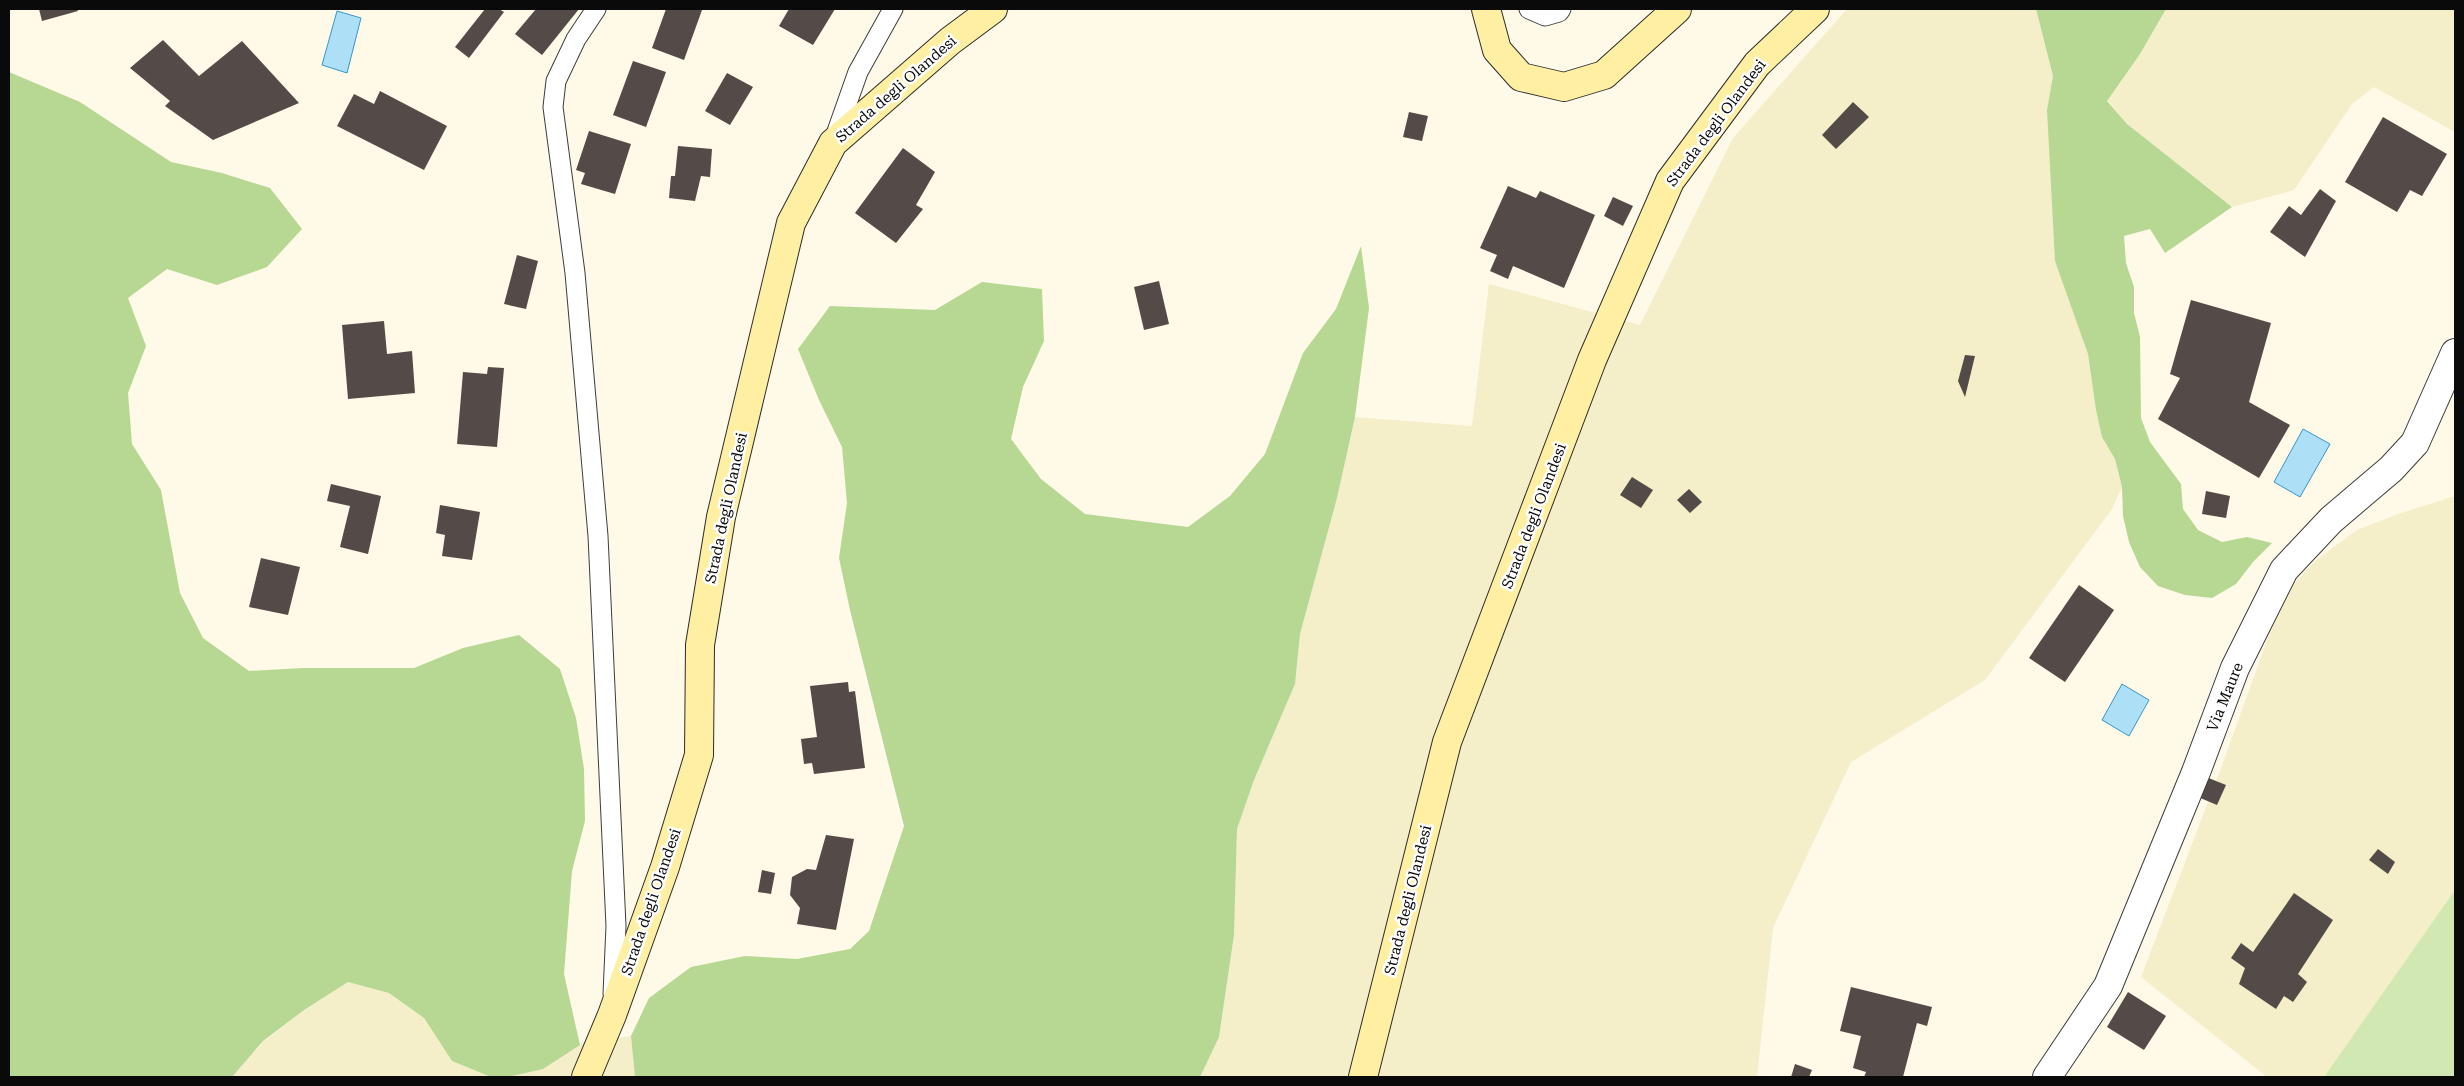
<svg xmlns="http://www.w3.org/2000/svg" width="2464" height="1086" viewBox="0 0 2464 1086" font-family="'Roboto Serif',serif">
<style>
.farmland{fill:#f4eec9}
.green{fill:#d1e8b3}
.forest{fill:#b6d892}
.water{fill:#addff6;stroke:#3498cc}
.building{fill:#534b47}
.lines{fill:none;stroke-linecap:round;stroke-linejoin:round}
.lane-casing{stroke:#3d3d3d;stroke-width:21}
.street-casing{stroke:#3d3d3d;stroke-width:30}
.secondary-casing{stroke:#2c2c2c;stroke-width:30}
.lane{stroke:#fff;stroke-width:19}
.street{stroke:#fff;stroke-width:28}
.secondary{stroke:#ffefa3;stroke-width:28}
.labels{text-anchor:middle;stroke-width:5;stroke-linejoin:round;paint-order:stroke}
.street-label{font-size:15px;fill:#0a0a0a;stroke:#fff}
</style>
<rect width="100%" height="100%" fill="#fff9e8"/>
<!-- farmland -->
<g class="farmland">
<polygon points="1847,9 2036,9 2053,76 2047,110 2079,328 2088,354 2096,410 2102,436 2115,459 2122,487 2112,509 1985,680 1851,762 1773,928 1757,1077 1200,1077 1219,1037 1234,935 1237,829 1254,780 1295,684 1300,634 1337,498 1355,417 1472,426 1489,284 1640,325 1733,138"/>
<polygon points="2166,9 2455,9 2455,132 2374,87 2352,104 2294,190 2232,207 2127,124 2107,100 2140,54"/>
<polygon points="2455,496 2455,890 2324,1077 2267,1077 2141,977 2220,771 2283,596 2316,560 2357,530 2398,514"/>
<polygon points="348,982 389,993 424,1018 452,1061 491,1077 232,1077 263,1042 304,1010"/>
<polygon points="631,1036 635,1077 508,1077 543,1069 583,1043"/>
</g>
<!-- green -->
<polygon class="green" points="2455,890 2455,1077 2324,1077"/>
<!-- forest -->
<g class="forest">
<polygon points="2036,9 2166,9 2140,54 2107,101 2127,124 2232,207 2165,253 2150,229 2124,236 2126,263 2134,287 2134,313 2140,337 2141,418 2150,442 2181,484 2183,509 2198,530 2222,542 2247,537 2272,543 2253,562 2236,584 2212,598 2185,595 2158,586 2140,567 2129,542 2123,516 2122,487 2115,459 2102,437 2096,410 2088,354 2055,261 2047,110 2053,76"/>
<polygon points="9,72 80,102 171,162 222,173 270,188 302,229 267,267 217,285 167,269 128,298 146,346 128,393 132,444 161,490 180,593 203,638 249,671 303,668 414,668 463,648 519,635 560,669 576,718 584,769 585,821 572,871 564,974 580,1045 543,1069 508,1077 491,1077 452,1061 424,1018 389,993 348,982 304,1010 263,1041 232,1077 9,1077"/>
<polygon points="1361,246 1369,308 1355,417 1337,498 1300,634 1295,684 1254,780 1237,829 1234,935 1219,1037 1200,1077 635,1077 631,1036 649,998 691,967 745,956 797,959 850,949 869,931 904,826 850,610 839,558 847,503 842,447 819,400 798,349 830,306 935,310 982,282 1042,289 1044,341 1023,387 1011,439 1041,479 1085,514 1188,527 1230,496 1265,454 1303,353 1336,309"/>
</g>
<!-- water -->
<g class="water">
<polygon points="337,11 361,18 347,73 322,65"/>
<polygon points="2303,429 2330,444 2300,497 2274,482"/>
<polygon points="2122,684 2149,700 2129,736 2102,720"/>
</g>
<!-- building -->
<g class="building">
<polygon points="39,9 77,9 78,11 42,21"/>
<polygon points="485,9 499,9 504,12 469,58 455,47"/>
<polygon points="536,9 579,9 542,55 515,34"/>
<polygon points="666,9 702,10 684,60 652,48"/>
<polygon points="789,9 835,9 813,45 779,26"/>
<polygon points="163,40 199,76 242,41 299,103 213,140 165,106 170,101 130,68"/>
<polygon points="633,61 666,72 646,127 613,115"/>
<polygon points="727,73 753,87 730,125 705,111"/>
<polygon points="380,91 447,126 424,170 337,126 354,94 374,104"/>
<polygon points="1853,102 1869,117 1836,149 1822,135"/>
<polygon points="1409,112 1428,116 1422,141 1403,137"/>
<polygon points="2383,117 2447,154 2422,196 2410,190 2397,212 2345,182"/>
<polygon points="589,131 631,144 615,194 581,184 585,173 576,170"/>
<polygon points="678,146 712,149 710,177 701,176 695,201 669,198 671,176 675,176"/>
<polygon points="903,148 935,172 916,205 923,209 896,243 855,213"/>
<polygon points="1508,186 1536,198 1540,191 1595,215 1564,288 1513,266 1508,279 1490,271 1497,255 1480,248"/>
<polygon points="2320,189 2336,201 2305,257 2270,232 2289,206 2301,215"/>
<polygon points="1613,197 1633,206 1623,226 1604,216"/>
<polygon points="517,255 538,261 526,309 504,304"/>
<polygon points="1159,281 1169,324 1144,330 1134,287"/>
<polygon points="2191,300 2271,323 2249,402 2290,425 2259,478 2158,419 2180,378 2170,374"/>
<polygon points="384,321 387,354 412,351 415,393 348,399 342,325"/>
<polygon points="1965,355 1975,356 1965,397 1958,381"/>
<polygon points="488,367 504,368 497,447 457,444 463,372 487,374"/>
<polygon points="1632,477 1653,490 1641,508 1620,495"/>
<polygon points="331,484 381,496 368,554 340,547 350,506 327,501"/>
<polygon points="1689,489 1702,502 1690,513 1677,500"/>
<polygon points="2206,491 2230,496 2226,518 2202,514"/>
<polygon points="440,505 480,512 472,560 442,556 445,535 436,533"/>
<polygon points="261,558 300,567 288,615 249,607"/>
<polygon points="2079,585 2114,610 2065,682 2029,658"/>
<polygon points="848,682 849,692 855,691 865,768 814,774 812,763 804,764 801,739 817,737 810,686"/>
<polygon points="2206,777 2226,785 2217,805 2198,797"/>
<polygon points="826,835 854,839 836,930 797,924 800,908 790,895 792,877 807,869 816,870"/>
<polygon points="2378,849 2395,862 2388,874 2369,860"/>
<polygon points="762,870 775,873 771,894 758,892"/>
<polygon points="2294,893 2333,920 2298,974 2307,982 2293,1002 2284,996 2276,1009 2239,984 2245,968 2231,958 2241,943 2253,952"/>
<polygon points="1851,987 1932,1007 1927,1026 1917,1023 1903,1077 1864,1077 1866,1072 1853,1068 1861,1036 1840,1031"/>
<polygon points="2128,992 2166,1016 2144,1050 2107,1027"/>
<polygon points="1795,1064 1812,1070 1809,1077 1791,1077"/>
</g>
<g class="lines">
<!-- lane casing -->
<g class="lane-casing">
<g id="lane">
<polyline points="596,9 576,39 556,81 553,107 575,273 598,536 616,926 613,994"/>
<polyline points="1529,9 1545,16 1559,12 1561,9"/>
<polyline points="834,140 858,72 893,9"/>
</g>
</g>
<!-- street casing -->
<g class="street-casing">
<polyline id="street" points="2047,1077 2108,986 2196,772 2235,668 2284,570 2331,520 2391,469 2415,443 2455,353"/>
</g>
<!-- secondary casing -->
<g class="secondary-casing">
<g id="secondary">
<polyline points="1486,9 1497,50 1521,77 1564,87 1604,75 1677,9"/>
<polyline points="586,1077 612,1015 665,867 699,755 700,645 721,517 791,223 833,143 950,41 993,9"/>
<polyline points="1363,1077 1447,742 1592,360 1670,181 1757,64 1815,9"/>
</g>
</g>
<!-- lane -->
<use href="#lane" class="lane"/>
<!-- street -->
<use href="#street" class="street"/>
<!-- secondary -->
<use href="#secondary" class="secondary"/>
</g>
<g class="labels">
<!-- street labels -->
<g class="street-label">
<text transform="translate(896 89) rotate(-41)" y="5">Strada degli Olandesi</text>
<text transform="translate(1716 123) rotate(-53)" y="5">Strada degli Olandesi</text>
<text transform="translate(726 508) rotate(-78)" y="5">Strada degli Olandesi</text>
<text transform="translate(1534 516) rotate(-69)" y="5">Strada degli Olandesi</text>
<text transform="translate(2225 697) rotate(-68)" y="5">Via Maure</text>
<text transform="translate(1408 900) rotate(-76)" y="5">Strada degli Olandesi</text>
<text transform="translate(651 902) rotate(-71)" y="5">Strada degli Olandesi</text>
</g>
</g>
<!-- border -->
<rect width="2464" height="1086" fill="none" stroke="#0a0a0a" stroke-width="20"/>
</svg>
